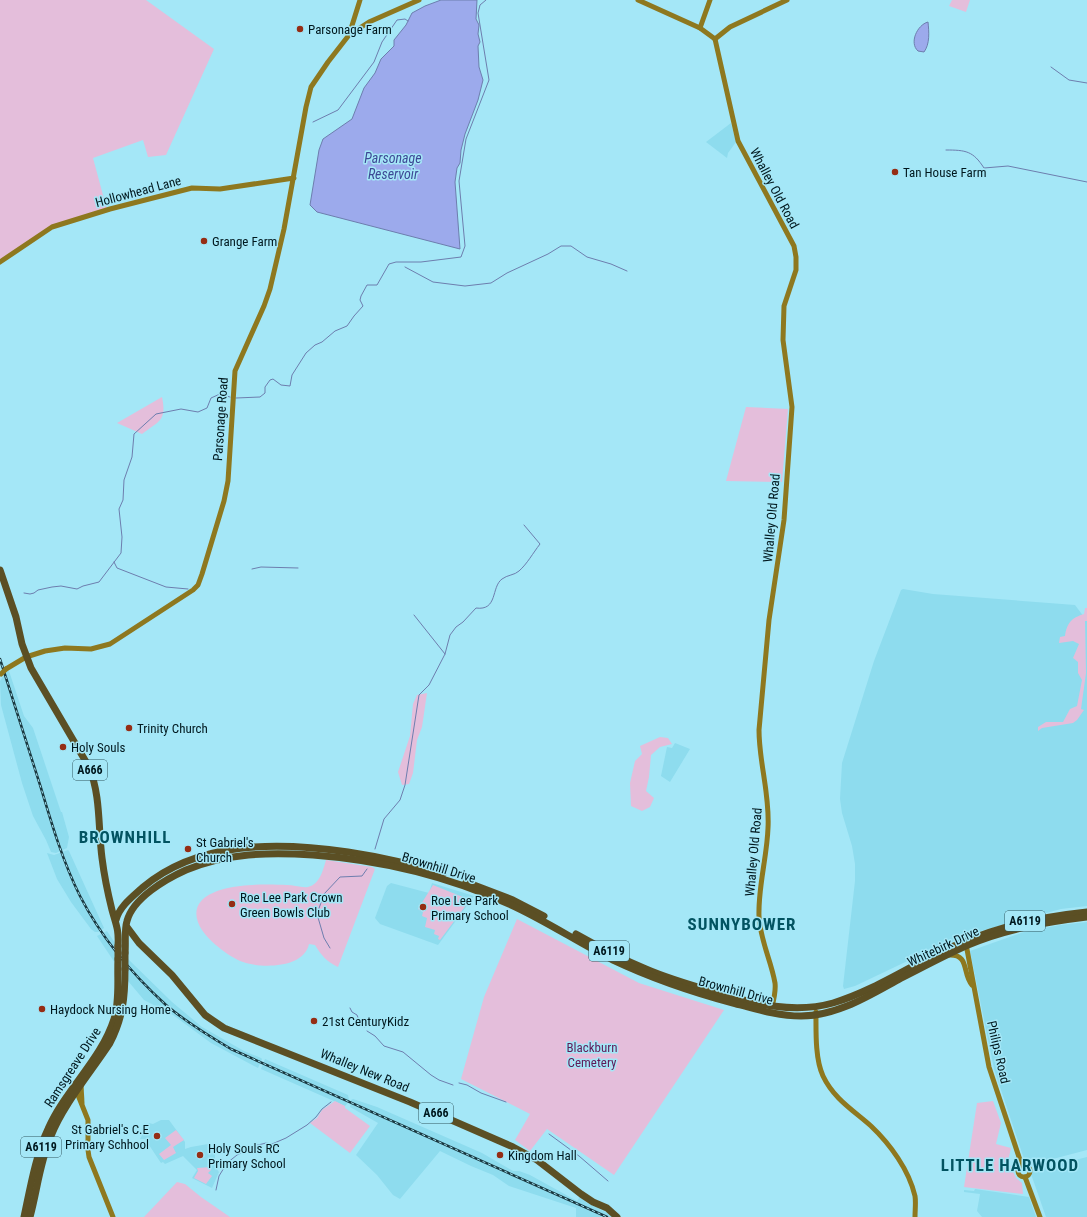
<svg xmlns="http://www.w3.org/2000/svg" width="1087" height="1217" viewBox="0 0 1087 1217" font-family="'Roboto Condensed',sans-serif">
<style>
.built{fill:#8edcee}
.green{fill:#e4bedb}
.water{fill:#9caaec;stroke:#6d7eae}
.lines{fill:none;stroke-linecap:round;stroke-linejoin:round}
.stream{stroke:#6d7eae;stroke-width:1}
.secondary{stroke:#8e781f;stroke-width:5}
.highway{stroke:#5b4f24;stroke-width:7}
.rail-casing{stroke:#19373f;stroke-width:2.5}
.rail{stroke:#a4e7f7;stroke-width:1;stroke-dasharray:3;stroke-linecap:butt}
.secondary-bridge{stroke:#8e781f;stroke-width:5}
.highway-bridge{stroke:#5b4f24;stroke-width:7}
.poi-dot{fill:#952d14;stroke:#a4e7f7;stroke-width:1.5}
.labels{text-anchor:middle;stroke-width:3;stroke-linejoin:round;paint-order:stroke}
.shield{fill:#a4e7f7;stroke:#31565f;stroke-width:1}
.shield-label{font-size:12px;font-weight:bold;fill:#00181e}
.poi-label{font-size:13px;fill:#00181e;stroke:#a4e7f7;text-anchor:start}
.street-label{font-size:13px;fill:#00181e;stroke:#a4e7f7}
.park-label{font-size:13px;fill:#601956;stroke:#a4e7f7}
.water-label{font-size:14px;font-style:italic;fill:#3d4895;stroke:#a4e7f7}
.district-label{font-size:17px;font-weight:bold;letter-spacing:1px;fill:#025361;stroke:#a4e7f7}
</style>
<rect width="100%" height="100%" fill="#a4e7f7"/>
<!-- built -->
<g class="built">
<polygon points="731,123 736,142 728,153 727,158 706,142"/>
<polygon points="903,589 933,594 1075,605 1087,621 1087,906 1061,909 973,933 918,956 855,986 844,989 843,986 855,881 855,864 852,846 842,813 840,799 842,763 874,661 901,590"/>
<polygon points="9,671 24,716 33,728 61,812 62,812 69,837 67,848 56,853 51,852 46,840 33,816 22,783 1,705 0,681 6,672"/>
<polygon points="675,743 690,749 670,782 661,776 667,747 672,748"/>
<polygon points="68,850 69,851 104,928 98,932 95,932 91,929 71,902 57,879 47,853 54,855"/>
<polygon points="391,883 429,893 432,883 474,896 438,945 380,924 375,918 387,886"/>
<polygon points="1087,922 1087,1150 1030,1165 1025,1162 994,1069 970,951 1024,932 1060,925"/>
<polygon points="107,931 115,943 115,963 97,936"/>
<polygon points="128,959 172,1002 202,1027 244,1051 261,1058 262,1059 258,1068 211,1043 173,1015 144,1000 128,981"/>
<polygon points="265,1059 348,1095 349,1100 347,1104 345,1106 261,1069"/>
<polygon points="353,1099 377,1107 482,1153 513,1171 519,1171 530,1175 577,1201 580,1197 587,1203 608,1213 612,1217 576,1217 576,1208 509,1186 493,1175 471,1166 440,1151 400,1199 393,1195 377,1175 356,1155 378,1123 350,1107 351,1100"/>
<polygon points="161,1120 169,1120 185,1142 185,1149 191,1147 208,1144 210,1151 215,1150 215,1167 219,1172 212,1188 192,1178 197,1170 183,1156 165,1164 163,1162 161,1163 145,1139 140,1139 149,1123 153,1124"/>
<polygon points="1087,1157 1087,1217 1046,1217 1031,1174 1031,1172 1035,1170"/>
<polygon points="975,1189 1029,1197 1036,1217 982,1217 977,1211 980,1194 964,1192 964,1190 974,1191"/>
</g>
<!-- green -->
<g class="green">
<polygon points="0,0 146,0 214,49 166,155 148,157 143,140 93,158 107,210 52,227 0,262"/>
<polygon points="952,0 970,0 966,12 949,6"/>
<path d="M162 397C167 421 159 421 142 434L117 423Z"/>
<polygon points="746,407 788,409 782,482 726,481"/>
<path d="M1085 608H1087V621H1085L1086 673 1081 709 1084 710 1077 720 1073 723 1042 728 1038 731V727L1046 722H1063L1070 709 1077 706 1082 680 1078 673V662L1073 658 1079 644 1073 641 1059 643 1060 637 1065 636C1067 623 1071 618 1084 614Z"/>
<polygon points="427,693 422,727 417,740 413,773 409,784 402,785 398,772 410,736 413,704 417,695"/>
<polygon points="660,737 668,738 672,744 660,747 651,755 649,777 646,791 654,798 650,807 642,811 631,806 630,783 635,761 642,754 640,746"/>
<path d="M326 860 372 867 375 869 338 967C327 962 321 955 315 945L309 944C304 968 264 968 246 963 231 959 210 942 202 930 196 921 193 909 202 900 220 883 263 884 287 885 293 885 302 888 308 887 320 884 323 870 326 860Z"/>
<polygon points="433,885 470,900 440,940 438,939 439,936 434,934 435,930 425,927 427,918 422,916 423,912 418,909"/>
<polygon points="517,919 639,983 724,1010 614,1175 547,1129 530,1151 515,1140 530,1114 461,1079 484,997"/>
<polygon points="335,1101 345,1106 345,1108 370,1126 350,1153 310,1123 317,1118 322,1110"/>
<polygon points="993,1101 1001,1123 996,1144 1011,1148 1008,1161 1016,1178 1022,1183 1023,1194 964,1187 977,1103"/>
<polygon points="176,1130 184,1140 173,1147 176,1153 164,1160 159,1154 171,1145 165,1138"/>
<polygon points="211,1167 211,1170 208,1173 212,1176 206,1184 194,1178 198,1171 197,1168"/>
<polygon points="177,1182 185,1184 201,1197 230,1217 144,1217"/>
</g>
<!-- water -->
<g class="water">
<polygon points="441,0 477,0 476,19 479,25 478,34 480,42 478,46 479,67 483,80 478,100 465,134 461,150 460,163 457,168 455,182 460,249 317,212 310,205 319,150 323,139 352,119 364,88 375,73 381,59 394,46 394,40 406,25 412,13 425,6"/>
<path d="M928 22C929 32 930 44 924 52L918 51C909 43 917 25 928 22Z"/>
</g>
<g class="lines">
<!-- stream -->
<g class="stream">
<polyline points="1051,67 1069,80 1087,83"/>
<polyline points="313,122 338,110 374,62 382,42 397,20 405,19 408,21"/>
<path d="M946 150C966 150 973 151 984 168L1008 166 1087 182"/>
<polyline points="405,267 433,282 465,286 491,283 507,273 548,254 561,246 571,246 587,257 611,264 627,271"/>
<polyline points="236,398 260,397 265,393 265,387 270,380 273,379 281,385 290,386 292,375 306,353 315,345 322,342 335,331 347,326 354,316 363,306 360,300 361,296 367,285 377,285 389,264 396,262 421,262 461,257 465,246 459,181 466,139 489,80 478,13 480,5 486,0"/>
<polyline points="114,562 117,568 166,587 188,589"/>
<polyline points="252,569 261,567 298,568"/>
<polyline points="24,593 30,594 34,593 38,590 52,587 61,586 77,589 83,586 99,582 121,553 122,537 119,509 123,500 124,480 132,457 134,434 156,414 181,409 198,412 207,408 211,398 220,394 230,397"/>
<polyline points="414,615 445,654"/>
<path d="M375 849 384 819 400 800 405 785 419 695 429 685 445 654 450 635 456 627 463 622 476 608C498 611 491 587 502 579 507 575 515 575 519 571 527 564 533 553 540 544L524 525"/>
<polyline points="330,948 324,938 317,914 324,894 340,877 362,876 367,869"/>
<polyline points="350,1008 352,1012 357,1015 360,1023 364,1027"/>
<polyline points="367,1031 375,1036 384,1046 403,1052 431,1075 439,1080 453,1085"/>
<polyline points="459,1083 467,1085 481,1093 506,1102"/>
<polyline points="549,1134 579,1156 608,1181"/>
<polyline points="216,1190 219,1176 227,1163 237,1155 254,1146 266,1143 272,1144 286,1138 307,1125 316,1117 322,1109 331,1102"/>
</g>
<!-- secondary -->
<g class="secondary">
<polyline points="638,0 700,28 715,39"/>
<polyline points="700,28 710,0"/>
<polyline points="349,35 360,0"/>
<path d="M715 39 738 141 794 246 796 257V270L784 306 783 340 792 407 784 520 769 620 759 730C759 763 770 794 768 828 767 857 758 887 759 916 760 940 771 960 775 983 776 991 774 999 772 1007"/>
<polyline points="715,39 730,27 787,0"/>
<polyline points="0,262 52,227 110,209 192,188 220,189 294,178"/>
<polyline points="6,669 26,657 45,651 65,648 91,649 110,644 193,590 198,585 202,574 224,501 228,481 235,371 264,306 270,289 284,229 306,107 311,87 328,62 349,35 369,22 419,0"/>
<polyline points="966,944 989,1067 1022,1166"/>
<path d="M949 955C970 954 962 974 972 985"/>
<path d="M816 1012C816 1031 815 1059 823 1076 834 1099 853 1110 871 1126 890 1144 909 1170 915 1196 916 1202 915 1210 915 1217"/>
<polyline points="81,1085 82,1103"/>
<polyline points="76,1090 88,1120 88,1150 89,1157 113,1217"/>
<circle cx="1024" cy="1171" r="6"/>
<polyline points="1025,1177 1040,1217"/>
</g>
<!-- highway -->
<g class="highway">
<path d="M0 570 16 617 22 644 31 668 89 767C101 796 98 828 102 858 104 874 108 894 112 910 116 925 119 929 118 946"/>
<polyline points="466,882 513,900 544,916"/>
<path d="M116 920C119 907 132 897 142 888 198 840 280 842 348 852 381 857 412 864 443 874"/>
<polyline points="127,927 139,943 172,975 205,1015 224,1028 410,1102 513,1147 537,1160 581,1194 593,1202 607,1208 617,1217"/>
<path d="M576 934C599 947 622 959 646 969 669 979 694 986 718 993 756 1004 794 1014 833 1003 869 992 901 972 934 955 986 930 1030 918 1087 912"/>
<path d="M125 953C126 943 124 931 127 921 133 898 166 879 186 870 227 853 269 852 313 855 380 860 447 876 509 904 545 920 577 942 613 960 651 978 692 992 733 1003 756 1009 778 1016 801 1016 836 1016 867 997 896 981 919 969 943 956 968 945 1006 929 1046 922 1087 917"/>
<path d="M24 1217C30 1189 36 1154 48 1129 65 1090 101 1060 114 1019 120 1001 117 978 118 959"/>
<path d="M30 1217C37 1191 40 1162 51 1136 63 1105 91 1072 110 1043 123 1018 125 997 125 969"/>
</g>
<!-- rail casing -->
<g class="rail-casing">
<path id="rail" d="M0 659C14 702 27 745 41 788 52 825 63 862 80 896 101 937 132 974 166 1005 186 1022 209 1036 231 1049L607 1217"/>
</g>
<!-- rail -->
<use href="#rail" class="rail"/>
<!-- secondary-bridge -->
<polyline class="secondary-bridge" points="1,674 6,669"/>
<!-- highway-bridge -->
<g class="highway-bridge">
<polyline points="125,953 125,969"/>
<polyline points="118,959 118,946"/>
</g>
</g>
<!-- markers -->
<g class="poi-dot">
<circle cx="300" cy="29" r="4"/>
<circle cx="895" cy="172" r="4"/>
<circle cx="204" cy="241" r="4"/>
<circle cx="129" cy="728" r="4"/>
<circle cx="63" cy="747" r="4"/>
<circle cx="188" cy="849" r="4"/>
<circle cx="232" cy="904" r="4"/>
<circle cx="423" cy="907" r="4"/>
<circle cx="42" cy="1009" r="4"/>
<circle cx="314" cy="1021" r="4"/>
<circle cx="157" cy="1136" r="4"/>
<circle cx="200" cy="1155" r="4"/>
<circle cx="500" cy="1155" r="4"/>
</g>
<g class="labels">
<!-- shield labels -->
<g class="shield">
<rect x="73" y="760" width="34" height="20" rx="3"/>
<rect x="1005" y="911" width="40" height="20" rx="3"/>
<rect x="589" y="941" width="40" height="20" rx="3"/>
<rect x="419" y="1103" width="34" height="20" rx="3"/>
<rect x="21" y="1137" width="40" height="20" rx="3"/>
</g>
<g class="shield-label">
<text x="90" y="774">A666</text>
<text x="1025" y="925">A6119</text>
<text x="609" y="955">A6119</text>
<text x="436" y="1117">A666</text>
<text x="41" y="1151">A6119</text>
</g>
<!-- poi labels -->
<g class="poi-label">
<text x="308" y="34">Parsonage Farm</text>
<text x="903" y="177">Tan House Farm</text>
<text x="212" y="246">Grange Farm</text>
<text x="137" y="733">Trinity Church</text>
<text x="71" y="752">Holy Souls</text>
<text x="196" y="847">St Gabriel's<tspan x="196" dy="15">Church</tspan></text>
<text x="240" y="902">Roe Lee Park Crown<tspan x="240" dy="15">Green Bowls Club</tspan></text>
<text x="431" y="905">Roe Lee Park<tspan x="431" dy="15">Primary School</tspan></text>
<text x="50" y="1014">Haydock Nursing Home</text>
<text x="322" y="1026">21st CenturyKidz</text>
<text x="149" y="1134" text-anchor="end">St Gabriel's C.E<tspan x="149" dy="15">Primary Schhool</tspan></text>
<text x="208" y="1153">Holy Souls RC<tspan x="208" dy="15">Primary School</tspan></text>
<text x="508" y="1160">Kingdom Hall</text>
</g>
<!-- street labels -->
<g class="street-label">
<text transform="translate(775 188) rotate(62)" y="5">Whalley Old Road</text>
<text transform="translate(138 191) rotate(-15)" y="5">Hollowhead Lane</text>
<text transform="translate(220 419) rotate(-86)" y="5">Parsonage Road</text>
<text transform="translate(771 518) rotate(-85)" y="5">Whalley Old Road</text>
<text transform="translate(753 852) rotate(-85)" y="5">Whalley Old Road</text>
<text transform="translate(439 867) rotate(17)" y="5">Brownhill Drive</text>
<text transform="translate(943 946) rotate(-25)" y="5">Whitebirk Drive</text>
<text transform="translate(736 990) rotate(15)" y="5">Brownhill Drive</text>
<text transform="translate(999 1052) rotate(77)" y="5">Philips Road</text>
<text transform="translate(72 1067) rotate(-57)" y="5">Ramsgreave Drive</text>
<text transform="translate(365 1070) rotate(22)" y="5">Whalley New Road</text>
</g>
<!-- park labels -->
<g class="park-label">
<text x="592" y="1052">Blackburn<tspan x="592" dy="15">Cemetery</tspan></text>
</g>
<!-- water labels -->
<g class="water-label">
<text x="393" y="163">Parsonage<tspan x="393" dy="16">Reservoir</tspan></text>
</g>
<!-- district labels -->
<g class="district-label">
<text x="125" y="843">BROWNHILL</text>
<text x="742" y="930">SUNNYBOWER</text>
<text x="1010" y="1171">LITTLE HARWOOD</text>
</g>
</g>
</svg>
